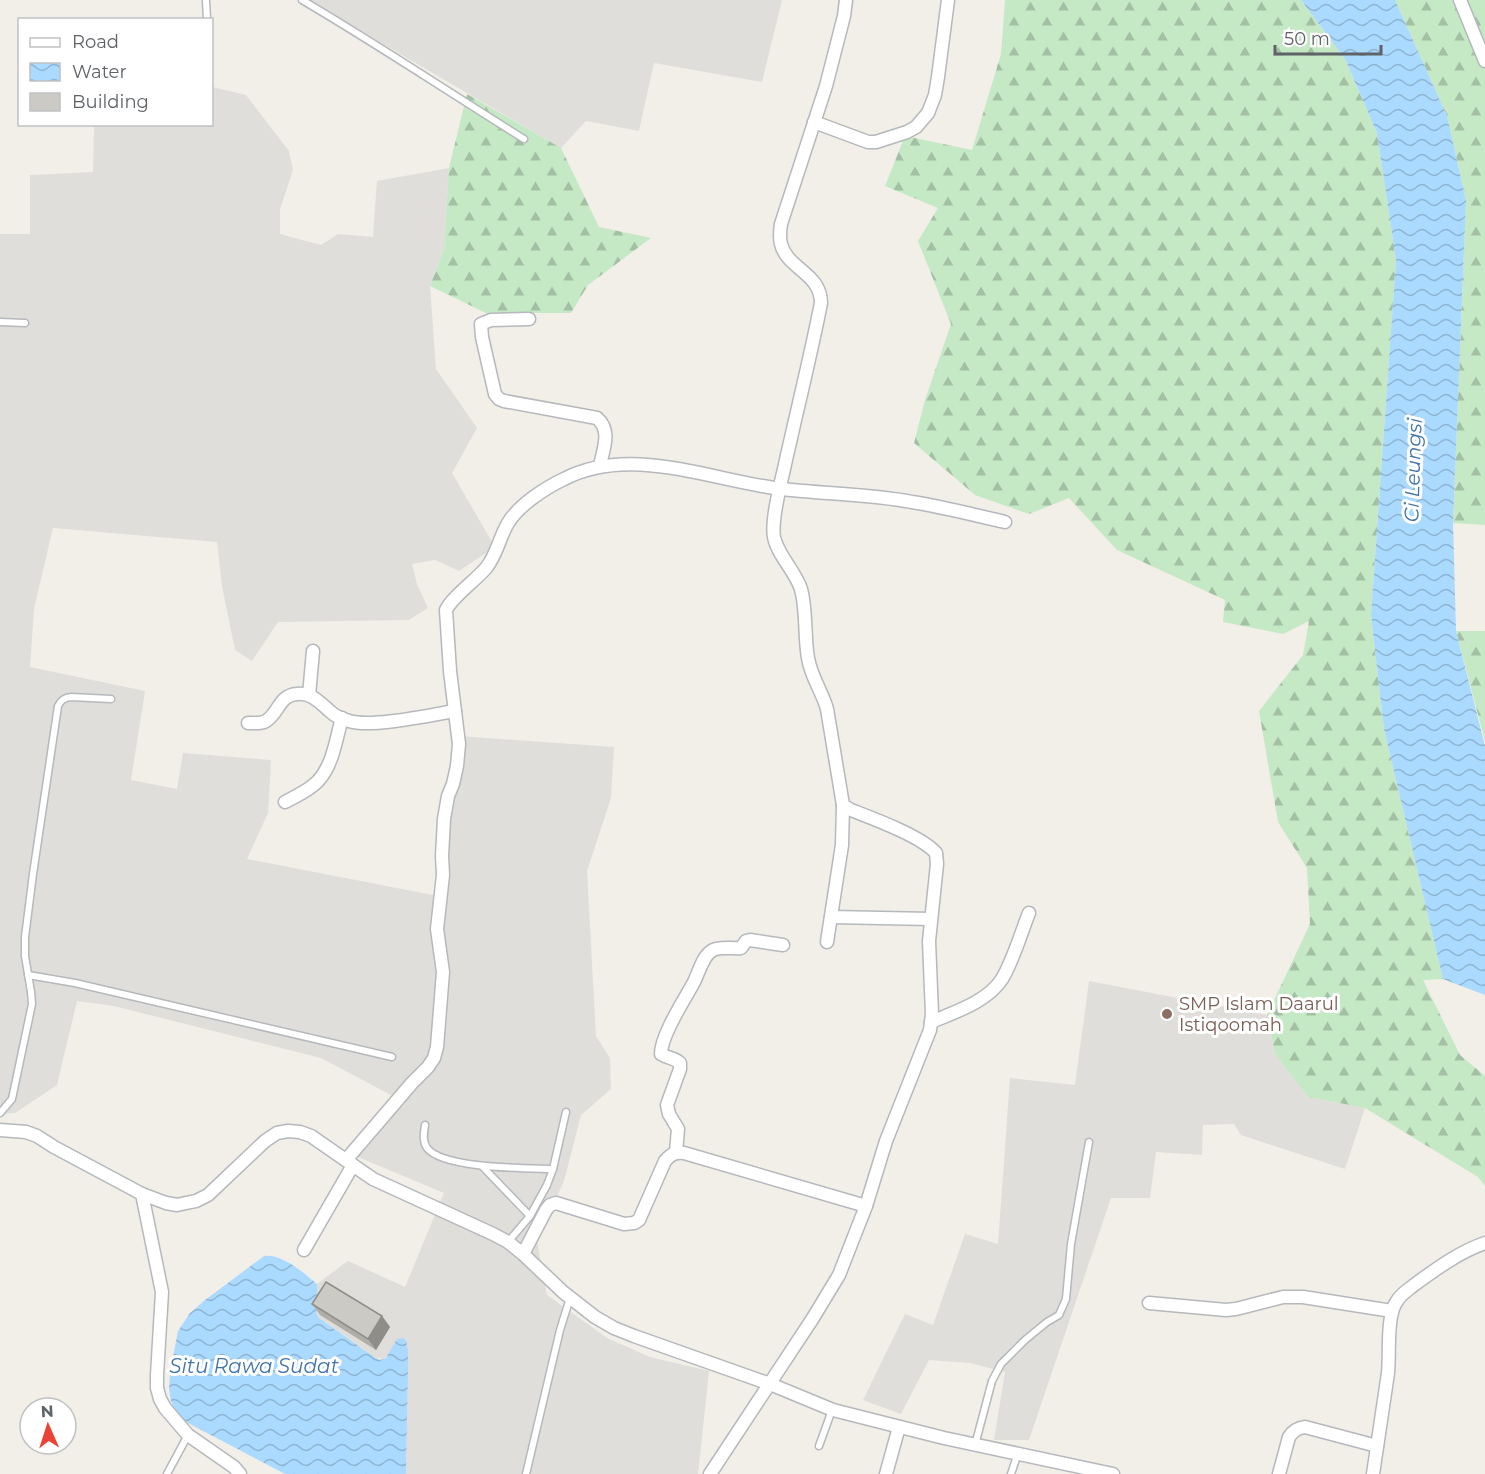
<svg xmlns="http://www.w3.org/2000/svg" width="1485" height="1474" viewBox="0 0 1485 1474" font-family="Montserrat,sans-serif">
<style>
.industrial{fill:#e0deda}
.forest{fill:url(#forest-firs)}
.water{fill:url(#water-waves)}
.lines{fill:none;stroke-linecap:round;stroke-linejoin:round}
.lane-casing{stroke:#b5b8bc;stroke-width:9}
.street-casing{stroke:#b5b8bc;stroke-width:15}
.lane{stroke:#fff;stroke-width:6}
.street{stroke:#fff;stroke-width:12}
.wall{fill:#afaea9}
.shaded-wall{fill:#8f8d8a}
.building{fill:#cccac5;stroke:#8f8d8a;stroke-width:1.5}
.education-dot{fill:#8d6e63;stroke:#fff;stroke-width:2}
.labels{text-anchor:middle;stroke-width:6;stroke-linejoin:round;paint-order:stroke}
.education-label{font-size:18px;fill:#785e54;stroke:#fff;text-anchor:start}
.water-label{font-size:20px;font-style:italic;fill:#4174aa;stroke:#fff}
</style>
<defs>
<pattern id="forest-firs" width="22" height="20" patternUnits="userSpaceOnUse" patternTransform="scale(1.5)"><rect width="22" height="20" fill="#c5e8c5"/><path d="M5 1l3.5 6h-7zM16 11l3.5 6h-7z" fill="#a3c0a4"/></pattern>
<pattern id="water-waves" width="16" height="10" patternUnits="userSpaceOnUse" patternTransform="scale(1.5)"><rect width="16" height="10" fill="#aadaff"/><path d="M0 5q4-4 8 0t8 0" fill="none" stroke="#8eb4d2"/></pattern>
</defs>
<rect width="100%" height="100%" fill="#f1efe8"/>
<!-- industrial -->
<g class="industrial">
<polygon points="308,0 782,0 762,82 654,63 639,131 586,121 561,148"/>
<polygon points="212,87 246,95 289,151 293,170 280,209 280,234 321,245 338,234 373,237 377,181 449,168 444,249 430,286 436,369 477,428 452,473 495,547 459,571 435,560 412,564 417,584 428,608 409,620 278,622 252,661 235,650 222,586 217,542 53,528 34,609 30,667 145,691 131,780 177,789 183,753 271,760 268,813 247,859 443,897 458,736 614,747 611,798 587,871 596,1036 610,1058 611,1089 581,1115 564,1181 537,1241 547,1295 607,1338 650,1357 709,1371 698,1474 406,1474 408,1375 389,1355 383,1359 374,1357 319,1318 316,1308 318,1288 317,1284 348,1261 405,1287 444,1193 358,1157 377,1126 406,1103 321,1058 114,1006 77,1001 57,1085 15,1113 0,1114 0,234 30,234 30,175 93,172 94,125 212,124"/>
<polygon points="1089,981 1267,1015 1275,1054 1308,1097 1365,1108 1345,1169 1241,1135 1234,1124 1203,1125 1202,1155 1156,1152 1150,1198 1111,1198 1029,1440 994,1440 1005,1372 970,1363 929,1360 901,1414 863,1400 905,1314 933,1325 965,1234 998,1244 1010,1078 1075,1085"/>
</g>
<!-- forest -->
<g class="forest">
<polygon points="1005,0 1301,0 1345,59 1377,133 1396,260 1371,615 1384,729 1443,979 1423,980 1460,1055 1485,1076 1485,1186 1478,1177 1365,1108 1308,1097 1275,1054 1267,1015 1310,924 1307,868 1278,822 1259,711 1303,655 1309,621 1283,634 1223,622 1225,600 1117,550 1069,498 1029,514 975,495 914,443 925,400 951,324 918,241 938,208 885,186 905,136 972,150 1001,54"/>
<polygon points="1395,0 1485,0 1485,525 1453,523 1466,201 1447,116"/>
<polygon points="467,94 561,148 599,227 651,238 588,285 571,313 486,313 430,286 444,249 449,168"/>
<polygon points="1456,631 1485,631 1485,741"/>
</g>
<!-- water -->
<g class="water">
<polygon points="1301,0 1395,0 1447,116 1466,201 1453,523 1456,631 1485,746 1485,995 1443,979 1384,729 1371,615 1396,260 1377,133 1345,59"/>
<path d="M264 1256C282 1254 303 1272 317 1284 320 1295 312 1307 319 1318L374 1357 380 1360 386 1358 397 1339 403 1338 406 1340 408 1350V1375L406 1474H285L188 1423 176 1413 171 1401 169 1389 170 1373 178 1331 190 1313 205 1300Z"/>
</g>
<g class="lines">
<!-- lane casing -->
<g class="lane-casing">
<g id="lane">
<polyline points="206,0 207,20"/>
<path d="M302 0C377 44 450 93 524 139"/>
<polyline points="0,322 25,323"/>
<polyline points="28,975 75,983 392,1057"/>
<path d="M0 1113 12 1099 32 1004 31 992 25 956V937L33 874 58 706C61 700 64 698 71 697L111 699"/>
<path d="M425 1125C424 1132 422 1141 427 1148 443 1169 527 1168 553 1169"/>
<polyline points="482,1166 530,1216"/>
<polyline points="508,1242 530,1216 547,1185 553,1169 566,1112"/>
<polyline points="975,1445 992,1381 1001,1364 1025,1340 1047,1322 1059,1315 1066,1299 1071,1244 1089,1142"/>
<polyline points="819,1446 832,1410"/>
<polyline points="167,1474 188,1435"/>
<polyline points="526,1474 560,1330 570,1298"/>
<polyline points="1011,1474 1018,1453"/>
</g>
</g>
<!-- street casing -->
<g class="street-casing">
<g id="street">
<polyline points="1460,0 1485,61"/>
<polyline points="814,122 868,142 876,142 907,132 916,127 928,113 935,95 938,77 948,0"/>
<path d="M529 319 491 320 481 324 482 337 495 394 499 399 504 401 597 418C612 431 603 449 600 466"/>
<polyline points="309,695 313,651"/>
<path d="M248 723C254 723 261 724 266 721 279 713 279 695 297 694 312 692 321 704 332 713 336 717 343 719 349 721 372 728 430 715 455 711"/>
<path d="M285 802C296 796 310 790 318 781 333 765 336 739 342 718"/>
<polyline points="831,917 931,919"/>
<polyline points="827,942 842,845 843,805"/>
<path d="M931 1022C955 1012 987 1002 1002 979 1013 961 1021 933 1029 913"/>
<polyline points="0,1130 26,1132 37,1136 54,1147 142,1194 166,1203 177,1205 186,1203 196,1201 208,1195 265,1141 277,1133 288,1131 300,1132 311,1136 373,1179 493,1234 508,1242 523,1254 563,1292 595,1317 614,1328 634,1336 770,1384 833,1410 944,1438 1113,1474"/>
<path d="M676 1152 678 1129 669 1114 667 1105 680 1069V1063C675 1058 667 1058 661 1054 661 1035 685 999 694 982 699 972 703 955 713 950 721 946 733 949 741 948L746 941 750 940 783 945"/>
<path d="M346 1160 412 1083 428 1067 434 1058 437 1047 443 972 437 929 443 875 442 856 444 819 448 796 453 784 457 766 459 744 450 671 446 610C452 597 475 581 486 568 497 555 499 538 508 523 519 505 545 488 564 479 631 444 712 481 782 489 825 494 869 494 912 502 944 507 974 515 1005 522"/>
<polyline points="142,1194 162,1292 157,1375 157,1388 160,1399 165,1408 188,1435 234,1467 240,1474"/>
<polyline points="304,1250 353,1165"/>
<path d="M523 1254 546 1210 550 1205 556 1203 624 1224 634 1223 639 1220 665 1161C671 1154 675 1152 684 1153L866 1206"/>
<polyline points="1149,1303 1226,1310 1236,1309 1283,1297 1303,1297 1392,1311"/>
<path d="M710 1474 813 1318 839 1275 866 1206 886 1141 930 1030 932 1014 929 941 937 864 936 853C921 836 874 819 851 810L843 805 827 709C822 691 811 677 808 658 804 636 807 611 801 589 795 571 777 554 774 537 771 521 780 486 784 469 796 414 810 359 821 303 821 273 787 269 781 244 779 237 780 231 781 224L826 86 844 16 846 0"/>
<polyline points="886,1474 899,1427"/>
<path d="M1279 1474 1289 1437C1293 1431 1297 1428 1305 1427L1377 1446"/>
<path d="M1373 1474C1378 1440 1383 1407 1388 1373 1390 1355 1386 1315 1397 1301 1401 1294 1408 1290 1414 1285 1436 1269 1459 1252 1485 1243"/>
</g>
</g>
<!-- lane -->
<use href="#lane" class="lane"/>
<!-- street -->
<use href="#street" class="street"/>
</g>
<!-- wall -->
<polygon class="wall" points="312,1304 382,1316 390,1327 376,1350 320,1315"/>
<!-- shaded-wall -->
<polygon class="shaded-wall" points="382,1316 390,1327 376,1350 368,1339"/>
<!-- building -->
<polygon class="building" points="326,1282 382,1316 368,1339 312,1304"/>
<!-- markers -->
<circle class="education-dot" cx="1167" cy="1014" r="6"/>
<g class="labels">
<!-- education labels -->
<g class="education-label">
<text x="1179" y="1010">SMP Islam Daarul<tspan x="1179" dy="21">Istiqoomah</tspan></text>
</g>
<!-- water labels -->
<g class="water-label">
<text transform="translate(1413 470) rotate(-88)" y="7">Ci Leungsi</text>
<text x="254" y="1373">Situ Rawa Sudat</text>
</g>
</g>
<!-- legend -->
<rect x="18" y="18" width="195" height="108" fill="#ffffff" stroke="#bfc1c3" stroke-width="1.5"/>
<rect x="30" y="38" width="30" height="9" fill="#ffffff" stroke="#bfc1c3" stroke-width="1.5"/>
<text x="72" y="48" font-size="18" fill="#5f6368">Road</text>
<rect x="30" y="63" width="30" height="18" fill="url(#water-waves)" stroke="#bfc1c3" stroke-width="1.5"/>
<text x="72" y="78" font-size="18" fill="#5f6368">Water</text>
<rect x="30" y="93" width="30" height="18" fill="#cccac5" stroke="#bfc1c3" stroke-width="1.5"/>
<text x="72" y="108" font-size="18" fill="#5f6368">Building</text>
<!-- north arrow -->
<g transform="translate(48 1426) rotate(357)"><circle r="28" fill="#ffffff" stroke="#bfc1c3" stroke-width="1.5"/>
<path d="M0-4.5L10 22L0 15L-10 22Z" fill="#ea4335"/>
<text y="-9" font-size="16" font-weight="bold" text-anchor="middle" fill="#5f6368">N</text>
</g>
<!-- scale -->
<path d="M1275 45v9h106v-9" fill="none" stroke="#5f6368" stroke-width="3"/>
<text x="1284" y="45" font-size="18" fill="#5f6368" stroke="#ffffff" stroke-width="4.5" paint-order="stroke">50 m</text>
</svg>
